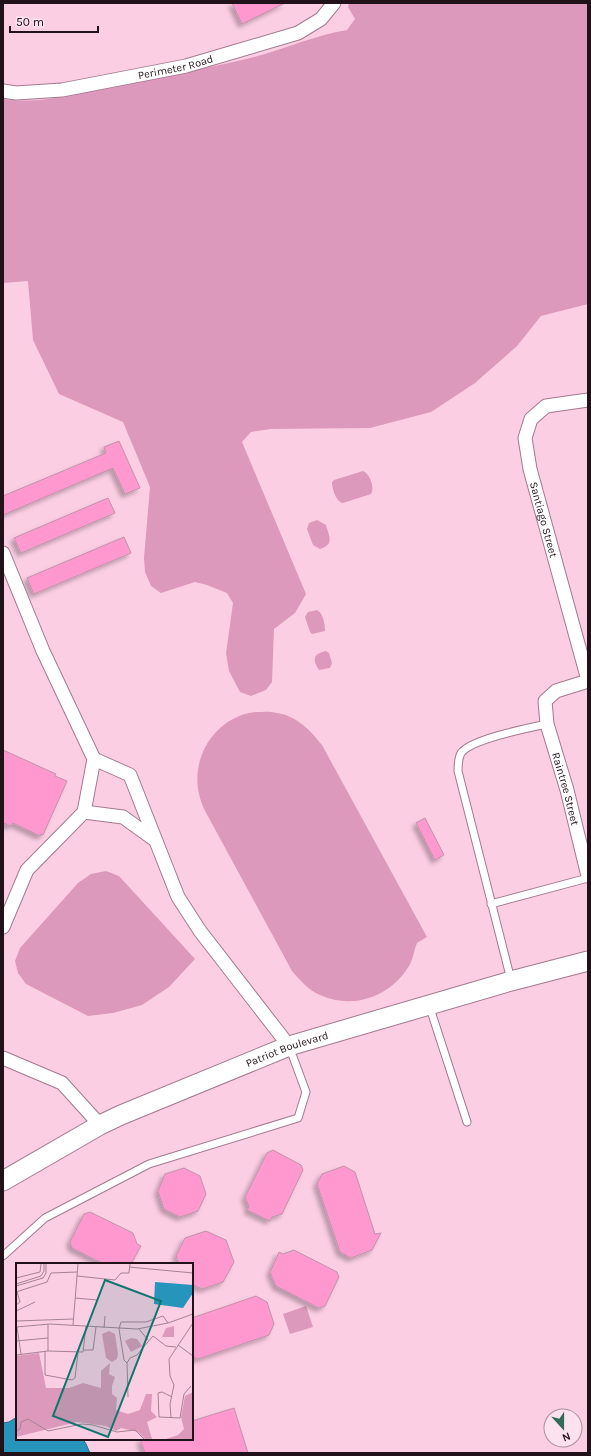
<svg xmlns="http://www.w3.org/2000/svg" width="591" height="1456" viewBox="0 0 591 1456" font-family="Karla,sans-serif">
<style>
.green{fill:#d9b}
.water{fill:#2794bb;stroke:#256d8a}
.building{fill:#ff98ce;stroke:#bf93a8;filter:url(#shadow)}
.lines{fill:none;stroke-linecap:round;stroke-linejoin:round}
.lane-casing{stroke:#a3798e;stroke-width:9}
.street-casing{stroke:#a3798e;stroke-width:15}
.secondary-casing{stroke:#a3798e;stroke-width:21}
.lane{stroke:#fff;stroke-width:7}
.street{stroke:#fff;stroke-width:13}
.secondary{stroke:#fff;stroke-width:19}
.labels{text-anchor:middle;stroke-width:3;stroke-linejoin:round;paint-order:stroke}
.street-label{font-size:11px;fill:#211119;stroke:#fee1ef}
.inset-road{fill:none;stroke:#a48293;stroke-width:1}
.view{fill:#0f766e;fill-opacity:0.15;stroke:#0f766e;stroke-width:2}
.inset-edge{fill:none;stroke:#211119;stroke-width:2}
</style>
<defs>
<filter id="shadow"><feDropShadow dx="-3.5" dy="3.5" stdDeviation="2" flood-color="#0004"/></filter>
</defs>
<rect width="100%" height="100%" fill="#fccee4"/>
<!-- green -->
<g class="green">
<path d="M349 3H588V304L541 316 517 346 475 383 431 412 370 428 271 429 251 432 242 442 306 594 295 613 274 629 272 682 266 690 251 696 240 692 229 671 226 653 233 603 227 593 207 585 195 582 161 593 151 586 145 572 144 558 150 487 123 422 59 394 33 340 28 281 3 283V99C42 105 79 93 117 84 158 76 201 70 242 60 278 52 311 36 347 30L355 19 348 7Z"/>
<path d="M363 471C370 474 375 488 371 494L343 503C336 502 332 489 332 482L334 480Z"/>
<path d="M317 520 326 525C329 537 335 544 320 549L313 545 307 529 309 523Z"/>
<path d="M317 610C323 613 325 624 325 631L312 634 310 632 305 617 308 612Z"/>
<path d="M326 651 329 653 332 663 330 668 319 670C312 659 313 654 326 651Z"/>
<path d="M255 712C262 712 270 711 277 713 297 716 310 730 322 745L427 937 417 943C414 950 413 960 409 966 390 997 353 1010 320 995 308 990 300 980 292 971L204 809C202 804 200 799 199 794 192 763 208 730 237 717 243 714 249 713 255 712Z"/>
<polygon points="106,871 119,876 195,959 169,987 142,1005 113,1013 88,1016 26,984 18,973 15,961 20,948 78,883 91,874"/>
<polygon points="306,1306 313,1327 290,1334 283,1314"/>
</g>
<!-- water -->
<polygon class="water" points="17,1417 17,1439 83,1439 86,1444 90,1453 3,1453 3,1423 9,1422"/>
<!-- building -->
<g class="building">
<polygon points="232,3 285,3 242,24"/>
<polygon points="119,441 140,488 125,494 113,468 3,515 3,496 106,453 104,447"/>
<polygon points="108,498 115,513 21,553 14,538"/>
<polygon points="124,537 131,553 34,594 27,578"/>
<polygon points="3,750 56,774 55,776 67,781 43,835 41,834 40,836 13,823 11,826 3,823"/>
<polygon points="425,818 444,855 435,860 416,823"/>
<polygon points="273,1150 301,1165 303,1170 282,1214 272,1217 270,1221 247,1210 249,1207 245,1197 267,1153"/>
<polygon points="344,1166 355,1172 375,1234 381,1233 372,1250 351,1258 340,1252 317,1184 322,1174"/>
<polygon points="184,1168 200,1176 206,1194 198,1211 180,1217 164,1209 158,1191 165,1174"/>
<polygon points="90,1212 133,1233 137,1244 141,1246 131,1264 104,1264 72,1248 70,1242 84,1214"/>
<polygon points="206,1231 226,1240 234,1262 223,1282 202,1289 192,1284 192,1264 179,1264 176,1256 185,1238"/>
<polygon points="294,1250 337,1272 339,1277 325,1306 319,1308 276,1286 270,1272 276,1259 279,1252 283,1254"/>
<polygon points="256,1296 267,1302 274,1324 269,1335 198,1359 192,1356 192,1318"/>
<polygon points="234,1408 248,1453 145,1453 140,1439 192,1439 192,1421"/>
</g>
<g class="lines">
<!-- lane casing -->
<g class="lane-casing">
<g id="lane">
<polyline points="491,904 588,878"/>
<path d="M511 980 458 771C458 765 458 759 461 753 471 739 528 728 547 724"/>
<polyline points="429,1005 467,1122"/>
<polyline points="3,1256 45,1218 149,1164 298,1118 306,1092 289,1046"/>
</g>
</g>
<!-- street casing -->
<g class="street-casing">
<g id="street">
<path id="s1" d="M3 91 16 93 62 90 186 66 298 33 321 19 334 3"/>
<path id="s2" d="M588 400 546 406 531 419 525 438 530 469 588 680"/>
<polyline points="3,553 43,651 94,759 84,812 27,870 3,927"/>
<path id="s3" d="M588 681 556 691 545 701 547 724 567 790 588 876"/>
<polyline points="94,759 130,775 178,897 200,931 289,1046"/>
<polyline points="84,812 123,817 155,840"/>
<polyline points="3,1058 62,1083 100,1125"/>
</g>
</g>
<!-- secondary casing -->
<g class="secondary-casing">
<g id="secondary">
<path id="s4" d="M3 1181 100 1125 121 1115 289 1046 511 981 588 961"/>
</g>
</g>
<!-- lane -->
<use href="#lane" class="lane"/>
<!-- street -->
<use href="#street" class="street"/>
<!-- secondary -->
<use href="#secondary" class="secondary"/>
</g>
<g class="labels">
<!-- street labels -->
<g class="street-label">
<text dy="4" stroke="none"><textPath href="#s1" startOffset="175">Perimeter Road</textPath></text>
<text dy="4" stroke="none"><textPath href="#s2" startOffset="166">Santiago Street</textPath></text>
<text dy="4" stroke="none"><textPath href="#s3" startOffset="139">Raintree Street</textPath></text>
<text dy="4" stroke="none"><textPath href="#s4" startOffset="314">Patriot Boulevard</textPath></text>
</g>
</g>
<!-- overview -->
<g transform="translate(16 1263)">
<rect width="177" height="177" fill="#fccee4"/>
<path d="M158 63V74H146L150 65ZM93 68 99 71 102 91 101 96 96 99 90 95 86 71ZM115 75 121 76 126 83 115 89 109 78ZM23 90 30 125H53L67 120 85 125V108L94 100 93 111 99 114 96 123V131L101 135 100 147 112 151 124 147 130 131H136L135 148 141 154 131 159 136 176H129L122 169 105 165 100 168 90 163 61 159 0 174V93ZM177 129V176H150L162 172 168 166 165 154 169 133Z" fill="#d9b"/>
<path d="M139 19 177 22V30L167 45 138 41Z" fill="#2794bb"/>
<path class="inset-road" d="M113 4 177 10M61 13 99 17 105 10H113L114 1M0 15 24 9 25 1M0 21 25 13 28 8V1M0 23 27 15 30 10V1M0 29 31 19 35 10 61 9M59 35 82 37M0 42 4 39 1 29M0 48 19 39M0 58 57 56M32 61V88M57 62 62 1M0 64 34 61 121 66 152 60 177 51M1 64 5 91M88 65 89 53M123 66 132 77M0 78 32 75M162 82 177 93M67 87H77L80 64M29 88V112L56 117 59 115 62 90M0 92 32 88 67 89 70 63M111 100 108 97 103 66 105 59H130L147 53 152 60M112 134 111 100 114 95 121 92 137 73 150 83 160 84M156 134 146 129 142 130 143 154 164 155 168 131 175 123M155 155 154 141 158 122 154 113 153 96 177 60M0 168 4 166 5 159 12 156 32 168 66 161 77 162 101 169 119 167 128 176"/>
<path class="view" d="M89 17 145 38 92 174 37 153Z"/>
<rect width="177" height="177" class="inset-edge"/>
</g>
<!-- border -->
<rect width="591" height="1456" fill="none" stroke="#211119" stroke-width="8"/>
<!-- north arrow -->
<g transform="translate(563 1428) rotate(159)"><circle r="19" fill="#fee1ef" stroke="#a68e99"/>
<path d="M0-3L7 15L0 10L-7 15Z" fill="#306c57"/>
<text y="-6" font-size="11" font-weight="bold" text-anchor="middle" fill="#211119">N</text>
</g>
<!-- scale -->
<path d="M10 26v6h88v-6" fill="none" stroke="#211119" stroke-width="2"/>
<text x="16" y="26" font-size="12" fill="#211119" stroke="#fee1ef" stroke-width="3" paint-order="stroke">50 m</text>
</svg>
